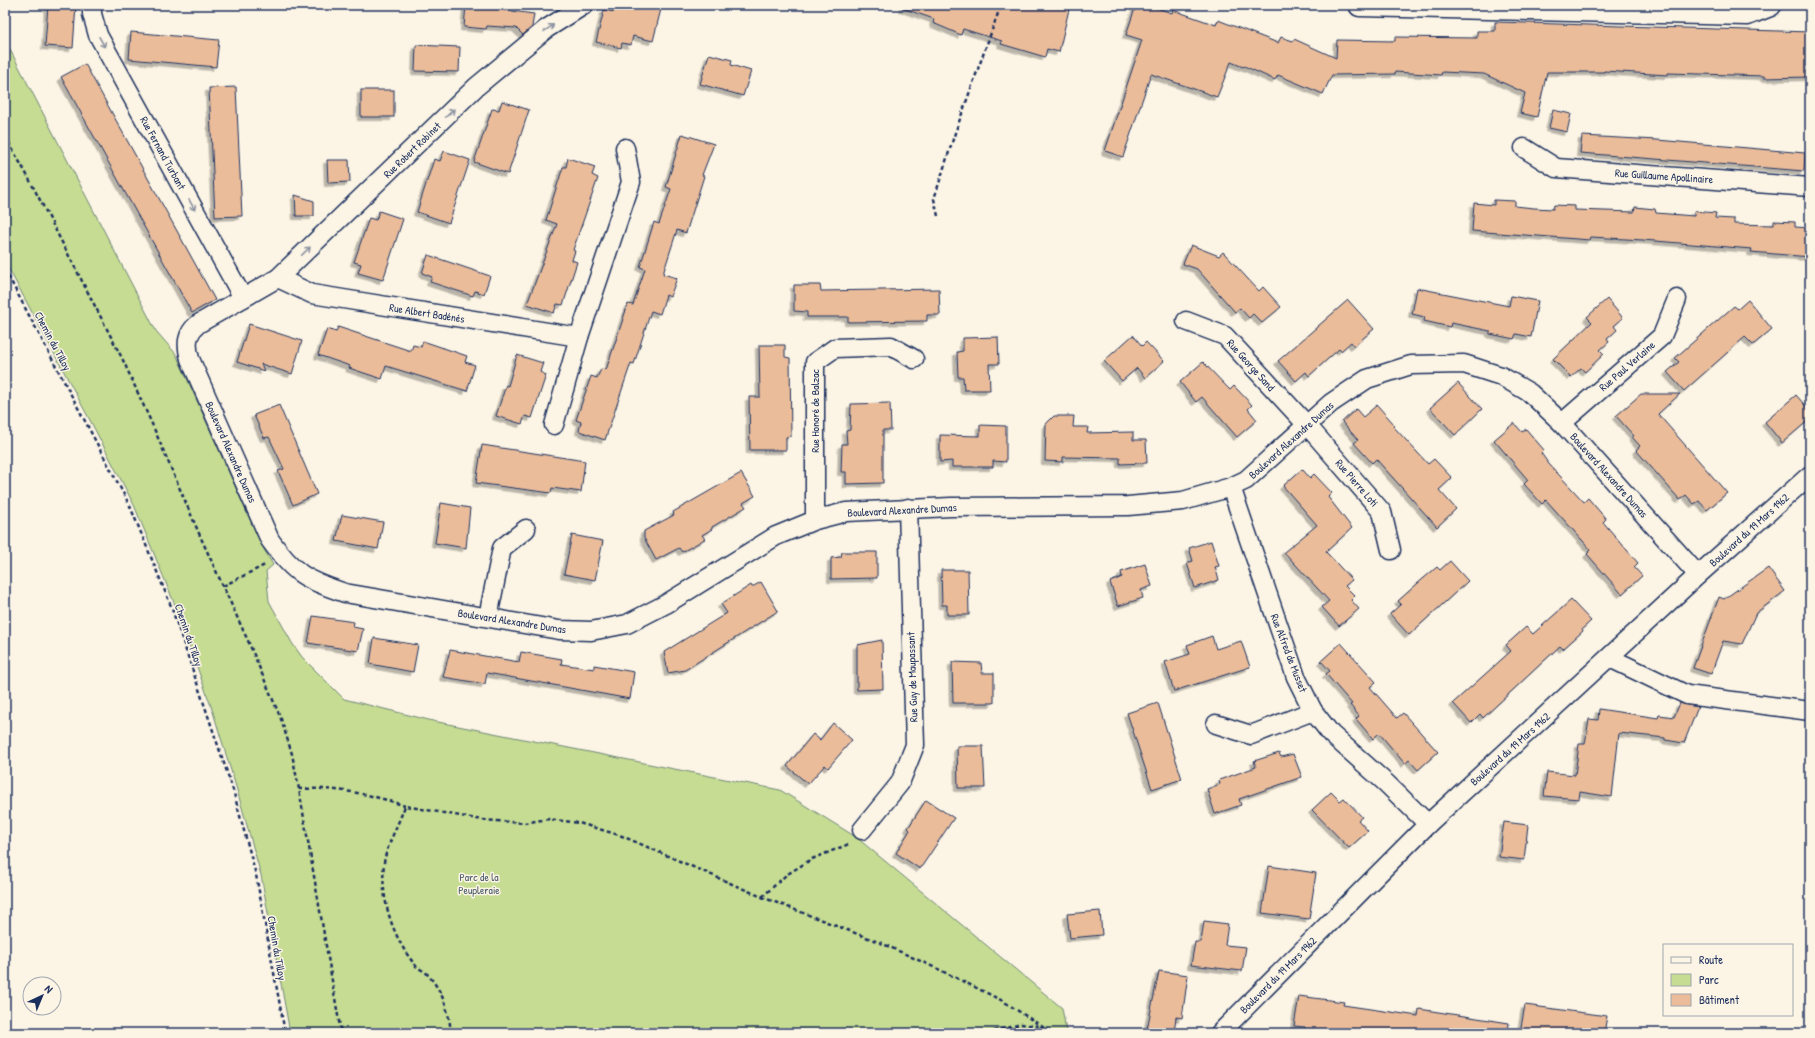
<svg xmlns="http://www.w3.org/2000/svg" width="1815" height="1038" viewBox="0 0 1815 1038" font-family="'Patrick Hand',sans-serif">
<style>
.green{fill:#c5dc92;stroke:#708678}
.building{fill:#eabc9a;stroke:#1b2f5e;filter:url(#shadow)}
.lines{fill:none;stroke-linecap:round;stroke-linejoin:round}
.street-casing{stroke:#1b2f5e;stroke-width:21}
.secondary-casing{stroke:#1b2f5e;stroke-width:25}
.path{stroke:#1b2f5e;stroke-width:2.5;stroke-dasharray:4 3;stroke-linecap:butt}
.street{stroke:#fcf5e5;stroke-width:18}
.secondary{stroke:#fcf5e5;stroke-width:22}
.oneway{stroke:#8c92a2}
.labels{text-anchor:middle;stroke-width:3;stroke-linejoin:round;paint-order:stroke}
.street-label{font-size:11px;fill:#1b2f5e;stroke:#fcf5e5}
.park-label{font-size:11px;fill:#465a6b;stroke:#fcf5e5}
</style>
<defs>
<filter id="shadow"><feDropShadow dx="-3.5" dy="3.5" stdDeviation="0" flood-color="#0004"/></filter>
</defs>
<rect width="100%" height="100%" fill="#fcf5e5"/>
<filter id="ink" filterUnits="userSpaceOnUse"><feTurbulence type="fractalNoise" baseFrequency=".025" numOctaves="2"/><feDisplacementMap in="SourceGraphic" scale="8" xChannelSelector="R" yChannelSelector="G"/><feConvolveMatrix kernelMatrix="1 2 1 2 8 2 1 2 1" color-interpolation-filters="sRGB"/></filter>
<g filter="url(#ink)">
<!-- green -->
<polygon class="green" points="5,40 156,331 176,354 261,544 273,565 266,571 269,601 292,643 302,657 344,699 433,721 780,790 856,837 1062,1008 1066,1031 1075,1033 290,1033 261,875 237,790 212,709 175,605 134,505 92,424 5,262"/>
<!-- building -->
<g class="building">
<polygon points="48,5 76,5 73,48 45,46"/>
<polygon points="466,5 505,5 504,10 534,14 532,27 523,35 516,28 487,26 486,29 464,27"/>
<polygon points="615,5 662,5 653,41 633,36 631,45 622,43 621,48 596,42 604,10 614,12"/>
<polygon points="903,5 1070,5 1059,52 1047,49 1045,57 1001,44 1002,41 963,29 961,35 933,23 934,19 902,8"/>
<polygon points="1136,5 1148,5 1172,13 1173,10 1216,25 1218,20 1278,43 1281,37 1293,41 1294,39 1336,58 1337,40 1395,41 1395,37 1477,38 1477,31 1495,31 1495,22 1810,32 1810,77 1764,78 1764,76 1668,73 1668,75 1604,71 1604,72 1547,72 1537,117 1520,113 1525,93 1484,74 1442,72 1441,75 1395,72 1395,74 1332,75 1323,94 1278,75 1275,80 1244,66 1243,67 1231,62 1217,97 1151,74 1123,157 1105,151 1142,40 1126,35"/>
<polygon points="131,32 219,40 216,67 129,59"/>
<polygon points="416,45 460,47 459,72 415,71"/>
<polygon points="709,54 732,60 731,65 751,71 743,96 700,84"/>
<polygon points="85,64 215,300 192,313 61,77"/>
<polygon points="236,87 242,216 215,217 209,88"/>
<rect x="361" y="90" width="33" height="27"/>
<polygon points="502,101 529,110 508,174 474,162 492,109 499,110"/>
<polygon points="1553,110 1571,114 1567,132 1549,128"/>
<polygon points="682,134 714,144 702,175 704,176 686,233 677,230 663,274 677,278 670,297 666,295 660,314 651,311 634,364 631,363 605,440 579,431 581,422 576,420 591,376 597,378 601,369 606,370 628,304 633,305 645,269 640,267 654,222 659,224 671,189 666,187"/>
<polygon points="1582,136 1657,140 1805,153 1804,171 1580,153"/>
<polygon points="444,151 470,160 449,223 417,212 434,159 440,161"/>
<polygon points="568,158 595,167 592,175 598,178 573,250 575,251 572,260 577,262 563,305 557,304 554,313 527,304 557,224 546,220 563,167 566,167"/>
<polygon points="327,160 349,160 350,182 328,183"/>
<polygon points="295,195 314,201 314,216 296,216"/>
<polygon points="1494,200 1515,201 1515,206 1534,208 1553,209 1554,205 1575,206 1575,210 1634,212 1635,207 1655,209 1656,213 1694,216 1694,211 1716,213 1715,218 1734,219 1734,224 1774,225 1774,221 1795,222 1795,227 1810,228 1810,257 1751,252 1752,249 1643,240 1591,237 1590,240 1472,231 1474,203 1494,205"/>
<polygon points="379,211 403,219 383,280 358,273 361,264 354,262 369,218 376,220"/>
<polygon points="1191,245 1219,256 1223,252 1259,291 1263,287 1281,307 1262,323 1253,314 1249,318 1240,308 1235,312 1197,269 1183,264"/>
<polygon points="428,255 490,276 484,294 475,291 473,296 430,282 432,277 422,273"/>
<polygon points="794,285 820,285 821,291 939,289 940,315 927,315 927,321 848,322 848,317 807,317 807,312 794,311"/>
<polygon points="1417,288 1509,306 1511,296 1538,301 1531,337 1516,334 1514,339 1490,334 1490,331 1451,323 1450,327 1424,321 1425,317 1412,314"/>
<polygon points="1607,299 1623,318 1614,326 1617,330 1607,339 1609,342 1600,350 1604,354 1585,372 1581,368 1571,377 1553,359 1592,322 1587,317"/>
<polygon points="1348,300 1374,329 1354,346 1351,342 1341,351 1339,349 1309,376 1306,372 1296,381 1278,361"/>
<polygon points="1748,300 1772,329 1753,345 1745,337 1684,391 1667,372 1679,362 1675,358 1734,306 1738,309"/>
<polygon points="249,324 302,341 292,374 261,364 264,371 237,362"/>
<polygon points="338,327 411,351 413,345 421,347 423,341 467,356 465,362 475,365 467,391 386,366 382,379 349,368 350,366 318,355 327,329 336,332"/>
<polygon points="1133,335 1142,346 1146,342 1164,361 1145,378 1137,368 1122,381 1104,361"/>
<polygon points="998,337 999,364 989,364 990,390 964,390 963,377 958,377 957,352 963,351 963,338"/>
<polygon points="759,345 785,345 785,357 790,358 791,436 786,437 786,450 750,450 749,397 760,397"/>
<polygon points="517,355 543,363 540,372 546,375 532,418 525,416 522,424 496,416 506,385 508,386"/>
<polygon points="1203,362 1230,390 1234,386 1252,405 1248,409 1257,420 1237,437 1202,397 1196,402 1180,382"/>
<polygon points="1458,383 1482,409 1455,435 1430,408"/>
<polygon points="1641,394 1680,394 1658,414 1727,493 1707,510 1699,501 1694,504 1686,495 1680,500 1636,450 1640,446 1632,437 1634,436 1616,416"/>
<polygon points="1796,395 1810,411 1810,419 1782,443 1765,422"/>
<polygon points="890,403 891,430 883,430 883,483 846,484 846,472 841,472 842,444 847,444 846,431 850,430 851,404"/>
<polygon points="279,405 317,494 293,505 278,471 284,469 269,437 264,438 254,415"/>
<polygon points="1377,405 1394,424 1393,426 1428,464 1434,459 1452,478 1439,490 1456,509 1437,527 1376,459 1372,463 1354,443 1358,440 1342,422 1356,409 1363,417"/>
<polygon points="1054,416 1074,416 1073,427 1088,427 1087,433 1133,432 1133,440 1146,440 1147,463 1120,464 1120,458 1063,457 1063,462 1045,461 1046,424"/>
<polygon points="1514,423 1522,432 1526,429 1544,450 1541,453 1548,463 1584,502 1588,498 1606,519 1603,522 1638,563 1634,567 1642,576 1622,594 1587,554 1591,550 1546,500 1542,504 1524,484 1528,480 1494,440"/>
<polygon points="980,425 1006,426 1006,462 993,461 993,467 952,467 952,461 940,462 940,435 980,436"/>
<polygon points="482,445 585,461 581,492 552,488 551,493 476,483"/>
<polygon points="1302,469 1310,478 1314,474 1332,493 1328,497 1352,528 1326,552 1352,580 1345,586 1355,596 1351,600 1359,609 1339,626 1322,607 1329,601 1284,552 1317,525 1283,486"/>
<polygon points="741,473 755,496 743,503 746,507 712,527 712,529 702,535 705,539 682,552 679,548 656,560 644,538 644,531 674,515 673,512"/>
<polygon points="441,503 470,508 466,548 435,543"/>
<polygon points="342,515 383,522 378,549 336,541"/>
<polygon points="572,535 603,541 595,580 564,574"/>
<polygon points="1211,541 1219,566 1215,567 1219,580 1195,588 1187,563 1193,561 1189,548"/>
<polygon points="842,552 877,552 877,578 831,579 831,558 841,557"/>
<polygon points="1450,561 1468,581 1409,635 1390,614 1401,604 1398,601 1417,584 1437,567 1440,570"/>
<polygon points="1145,564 1152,586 1141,590 1143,598 1118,606 1110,582 1122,577 1121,572"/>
<polygon points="1768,568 1785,591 1756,613 1742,644 1723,641 1711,674 1693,668 1719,597 1724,599"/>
<polygon points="941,570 968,570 969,615 947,615 947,605 942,605"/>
<polygon points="761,582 778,611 685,670 668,673 664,652 727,613 721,604 751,585 752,587"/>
<polygon points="1571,600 1591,621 1582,629 1583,631 1563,649 1560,646 1483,718 1480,714 1471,723 1453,703 1511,651 1506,645 1526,627 1533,634"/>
<polygon points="313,616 354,622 353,627 363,629 358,651 308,643"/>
<polygon points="1212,636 1216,649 1241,641 1250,667 1174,691 1165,662 1190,654 1187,645"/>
<polygon points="374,638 418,645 413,672 370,664"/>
<polygon points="882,640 883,689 857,690 857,645"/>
<polygon points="1341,643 1376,682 1370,687 1397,718 1403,713 1438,752 1418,770 1409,760 1405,764 1379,733 1373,739 1356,719 1359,716 1350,705 1352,704 1326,674 1330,671 1321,661"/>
<polygon points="450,650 519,662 521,652 562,659 561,664 594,669 594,665 634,672 630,699 487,673 485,684 443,677"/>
<polygon points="952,662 981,663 982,673 994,673 994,703 953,703"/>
<polygon points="1158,703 1182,779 1152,789 1127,713"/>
<polygon points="1680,703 1698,707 1684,743 1665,740 1665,738 1619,733 1612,797 1580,792 1579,799 1544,796 1547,772 1575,775 1579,744 1585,744 1589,719 1598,720 1599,709 1658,718 1659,715 1674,717"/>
<polygon points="833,723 852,740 828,768 825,765 808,784 787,766 813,734 820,740"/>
<polygon points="957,746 983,746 985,788 958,788"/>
<polygon points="1279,753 1281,757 1293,754 1302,777 1239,799 1241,805 1215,814 1207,789 1220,784 1219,780 1256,767 1254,761"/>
<polygon points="1331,792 1340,801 1344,798 1362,817 1358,820 1368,831 1349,848 1312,810"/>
<polygon points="926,800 954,818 920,869 896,853 910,830 908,828"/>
<polygon points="1504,822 1528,825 1524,860 1499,857"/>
<polygon points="1269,866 1316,873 1309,919 1262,913"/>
<polygon points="1100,911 1102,935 1070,938 1067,914"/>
<polygon points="1204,921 1228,924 1225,945 1246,947 1242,971 1191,965 1195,942 1201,942"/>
<polygon points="1159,971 1188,975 1182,1018 1176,1017 1174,1033 1147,1029"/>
<polygon points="1299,996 1344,1002 1343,1005 1418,1016 1419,1009 1509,1023 1508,1033 1304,1033 1305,1027 1294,1026"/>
<polygon points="1525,1005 1607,1016 1604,1033 1520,1033"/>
</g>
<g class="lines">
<!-- street casing -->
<g class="street-casing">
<g id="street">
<polyline points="92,5 92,14 98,35 243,298"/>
<path d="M584 5 546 29 476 87 278 278 198 324C186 334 186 345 190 359L270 540C294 574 306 580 345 593L559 630 591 631 627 624 666 604 776 536 815 520 846 512 951 507 1128 506 1183 501 1231 487 1246 480 1331 403 1367 379 1411 365 1464 364 1501 376 1530 393 1562 423 1698 575"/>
<polyline points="1524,148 1556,168 1810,187"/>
<polyline points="278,278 312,294 579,337"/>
<polyline points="1186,321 1225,336 1306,424 1382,512 1391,550"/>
<polyline points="1562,423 1662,336 1677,299"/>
<polyline points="554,425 579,337 631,182 625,148"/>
<polyline points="1231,487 1296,677 1313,711 1331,734 1386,783 1428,824"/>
<polyline points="815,520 815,362 835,348 891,346 914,359"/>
<polyline points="488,617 502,548 526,529"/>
<polyline points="1610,658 1687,695 1810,711"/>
<polyline points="1216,724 1251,735 1313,711"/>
<polyline points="862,830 900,783 915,745 908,508"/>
<polyline points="1220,1033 1428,824 1698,575 1810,475"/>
</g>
</g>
<!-- secondary casing -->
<g class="secondary-casing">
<polyline id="secondary" points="1360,5 1747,14 1770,5"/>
</g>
<!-- path -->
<g class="path">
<polyline points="5,136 27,175 122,358 152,424 201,538 249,643 281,719 292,754 299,789 341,1033"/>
<polyline points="938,216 934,199 955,133 1001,5"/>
<polyline points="5,270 130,506 171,606 233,790 256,875 285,1033"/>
<polyline points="223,586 265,565"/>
<path d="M299 789C334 787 372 794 405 806"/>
<polyline points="762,897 786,875 812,859 849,844"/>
<path d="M451 1033C449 1011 443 992 428 975 425 971 419 969 416 966 393 939 380 899 384 863 385 850 400 820 405 806L482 820 524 823 548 819 579 823 622 836 762 897 881 943 940 970 1003 1001 1052 1033"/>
<polyline points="987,1033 1021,1024 1039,1026"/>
</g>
<!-- street -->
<use href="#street" class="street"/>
<!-- secondary -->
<use href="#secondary" class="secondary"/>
</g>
<!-- one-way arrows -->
<defs><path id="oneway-shaft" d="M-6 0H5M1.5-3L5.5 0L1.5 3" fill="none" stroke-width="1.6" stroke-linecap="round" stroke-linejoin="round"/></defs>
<g class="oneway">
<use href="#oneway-shaft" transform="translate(549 28) rotate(-35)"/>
<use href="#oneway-shaft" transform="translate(102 42) rotate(61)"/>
<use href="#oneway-shaft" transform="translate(450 113) rotate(-44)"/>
<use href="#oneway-shaft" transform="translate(192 205) rotate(61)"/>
<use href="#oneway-shaft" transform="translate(306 251) rotate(-44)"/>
</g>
</g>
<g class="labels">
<!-- street labels -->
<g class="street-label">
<text transform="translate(412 150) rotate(-44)" y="4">Rue Robert Robinet</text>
<text transform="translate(163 153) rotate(61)" y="4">Rue Fernand Turbant</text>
<text transform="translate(1664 176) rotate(4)" y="4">Rue Guillaume Apollinaire</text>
<text transform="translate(427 313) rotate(9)" y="4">Rue Albert Badénés</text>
<text transform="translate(53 341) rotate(62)" y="4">Chemin du Tilloy</text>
<text transform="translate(1251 365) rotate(48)" y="4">Rue George Sand</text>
<text transform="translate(1627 366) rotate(-41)" y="4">Rue Paul Verlaine</text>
<text transform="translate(815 411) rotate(-90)" y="4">Rue Honoré de Balzac</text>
<text transform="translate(1291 440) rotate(-42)" y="4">Boulevard Alexandre Dumas</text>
<text transform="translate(231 452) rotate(66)" y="4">Boulevard Alexandre Dumas</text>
<text transform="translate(1609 475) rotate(48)" y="4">Boulevard Alexandre Dumas</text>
<text transform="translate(1357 483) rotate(49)" y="4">Rue Pierre Loti</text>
<text transform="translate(902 510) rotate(-3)" y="4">Boulevard Alexandre Dumas</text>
<text transform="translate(1749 530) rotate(-42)" y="4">Boulevard du 19 Mars 1962</text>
<text transform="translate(512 621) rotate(9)" y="4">Boulevard Alexandre Dumas</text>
<text transform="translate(189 635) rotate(71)" y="4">Chemin du Tilloy</text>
<text transform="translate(1289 653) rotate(69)" y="4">Rue Alfred de Musset</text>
<text transform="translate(912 677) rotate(-92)" y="4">Rue Guy de Maupassant</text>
<text transform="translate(1510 749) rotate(-42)" y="4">Boulevard du 19 Mars 1962</text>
<text transform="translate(277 948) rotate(80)" y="4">Chemin du Tilloy</text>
<text transform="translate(1278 975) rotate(-45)" y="4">Boulevard du 19 Mars 1962</text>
</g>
<!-- park labels -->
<g class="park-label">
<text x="479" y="881">Parc de la<tspan x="479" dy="13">Peupleraie</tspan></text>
</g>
</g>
<!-- margin -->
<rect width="1815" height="1038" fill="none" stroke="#fcf5e5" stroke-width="20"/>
<rect x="10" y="10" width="1795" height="1018" fill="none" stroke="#1b2f5e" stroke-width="1.5" filter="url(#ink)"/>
<!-- legend -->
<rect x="1663" y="944" width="130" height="72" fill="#fcf5e5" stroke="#a2a6af"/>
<rect x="1671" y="957" width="20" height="6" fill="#fcf5e5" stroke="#a2a6af"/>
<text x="1699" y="964" font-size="12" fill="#1b2f5e">Route</text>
<rect x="1671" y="974" width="20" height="12" fill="#c5dc92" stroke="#a2a6af"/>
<text x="1699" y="984" font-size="12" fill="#1b2f5e">Parc</text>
<rect x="1671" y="994" width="20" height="12" fill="#eabc9a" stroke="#a2a6af"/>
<text x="1699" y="1004" font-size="12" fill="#1b2f5e">Bâtiment</text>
<!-- north arrow -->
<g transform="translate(42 996) rotate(44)"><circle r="19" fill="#fcf5e5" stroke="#a2a6af"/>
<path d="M0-3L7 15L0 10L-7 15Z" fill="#1b2f5e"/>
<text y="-6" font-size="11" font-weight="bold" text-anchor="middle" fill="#1b2f5e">N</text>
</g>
</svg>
